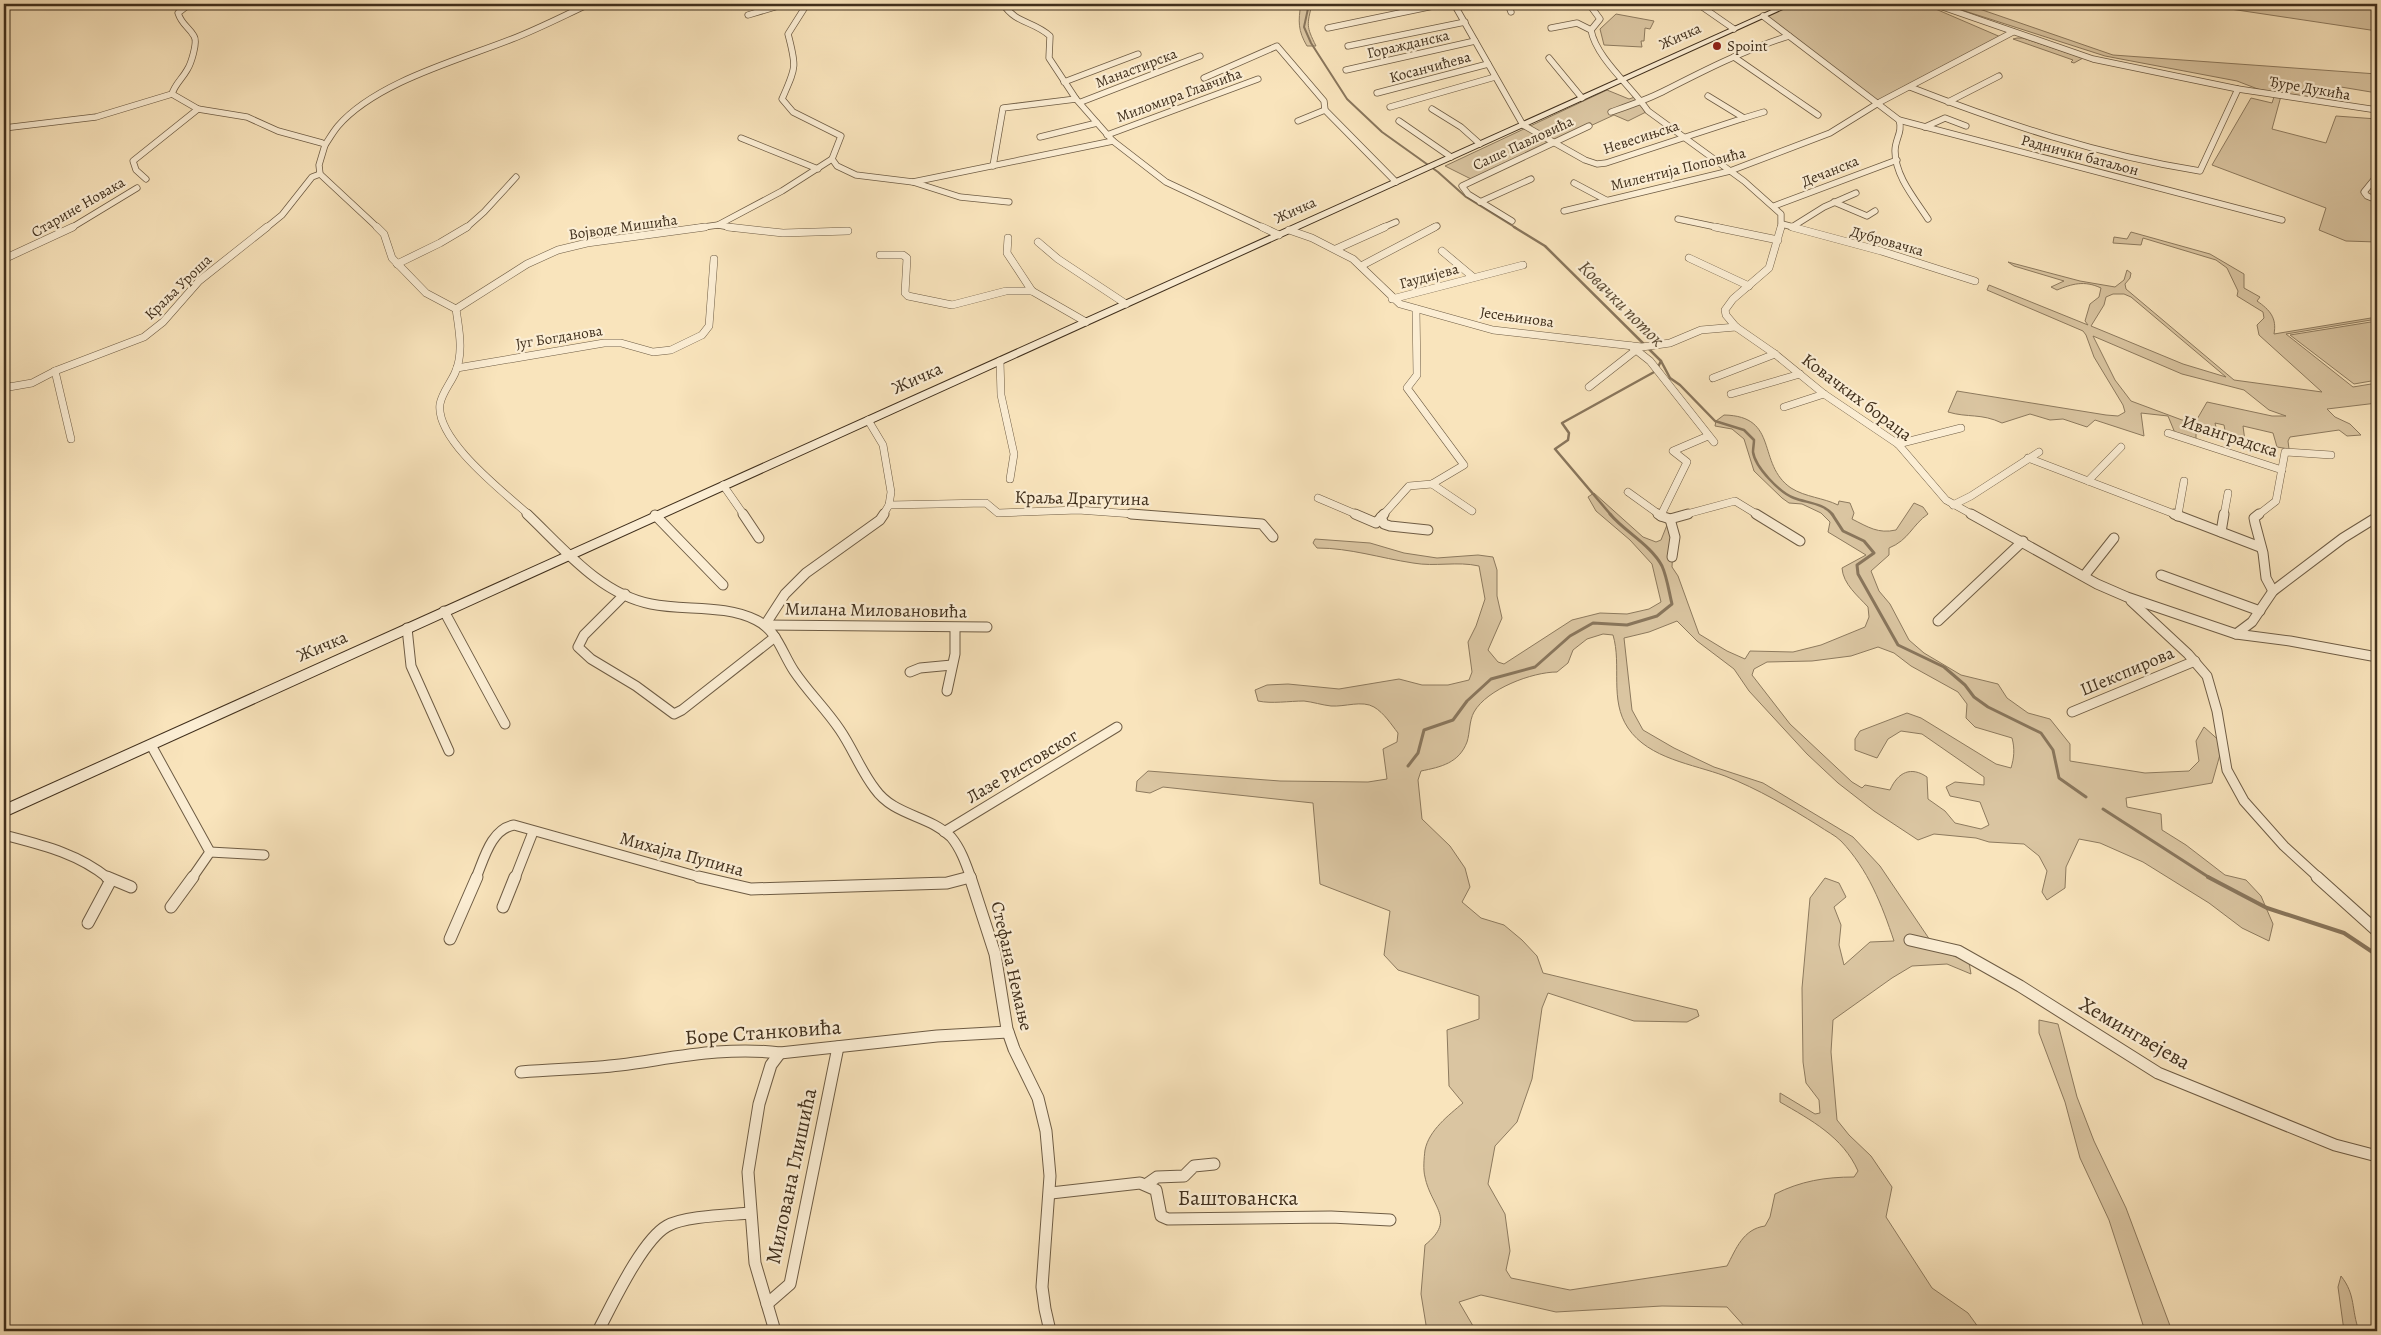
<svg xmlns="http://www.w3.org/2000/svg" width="2381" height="1335" viewBox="0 0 2381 1335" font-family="Alegreya,serif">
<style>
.green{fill:#dac5a1;stroke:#8d7a5e;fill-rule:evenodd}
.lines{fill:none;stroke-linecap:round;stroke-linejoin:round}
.stream-far3{stroke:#89765c;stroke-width:2}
.stream-far2{stroke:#89765c;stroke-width:2.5}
.stream-far1{stroke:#89765c;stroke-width:3}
.stream{stroke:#89765c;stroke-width:4}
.street-far3-casing{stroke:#6e5c44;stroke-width:7}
.street-far2-casing{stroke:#6e5c44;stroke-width:8}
.street-far1-casing{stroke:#6e5c44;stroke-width:11}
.street-casing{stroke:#6e5c44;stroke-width:13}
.secondary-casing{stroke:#402f1c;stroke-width:2}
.street-far3{stroke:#fbedd3;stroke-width:5.5}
.street-far2{stroke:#fbedd3;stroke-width:7}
.street-far1{stroke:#fbedd3;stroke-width:9}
.street{stroke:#fbedd3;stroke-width:11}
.secondary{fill:#fbedd3;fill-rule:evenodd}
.poi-dot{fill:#8f2418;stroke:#fbedd3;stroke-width:2}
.labels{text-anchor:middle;stroke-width:4.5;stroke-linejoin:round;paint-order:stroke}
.far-street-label{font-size:15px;fill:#402f1c;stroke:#fbedd3}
.far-poi-label{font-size:15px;fill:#402f1c;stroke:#fbedd3;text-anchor:start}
.street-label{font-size:18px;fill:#402f1c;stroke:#fbedd3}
.water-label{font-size:19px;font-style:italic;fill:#5e4d36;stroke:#fbedd3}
.near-street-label{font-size:21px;fill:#402f1c;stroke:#fbedd3}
</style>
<rect width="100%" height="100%" fill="#f9e4bc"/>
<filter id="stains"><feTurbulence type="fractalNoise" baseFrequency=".004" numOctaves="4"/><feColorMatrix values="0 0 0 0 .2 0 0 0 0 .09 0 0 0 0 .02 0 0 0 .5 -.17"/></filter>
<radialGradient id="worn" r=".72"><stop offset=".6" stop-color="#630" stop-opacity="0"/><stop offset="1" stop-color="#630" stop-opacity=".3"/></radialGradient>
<!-- green -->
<g class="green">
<path d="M1301 4H1312C1307 25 1306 26 1316 46H1307C1298 31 1298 21 1301 4Z"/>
<polygon points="1790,4 1924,4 2003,38 1876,104 1763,16"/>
<polygon points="1943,4 1965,4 2113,55 2377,74 2377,93 2341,87 2342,105 2263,91 2237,81 2105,56"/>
<polygon points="2197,4 2237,9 2246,4 2377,4 2377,31"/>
<polygon points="1616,14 1654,21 1650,29 1645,28 1644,41 1641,41 1642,47 1604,45 1600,29"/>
<polygon points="2017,38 2023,38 2083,58 2074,63 2071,62 2073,60 2013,39"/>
<polygon points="1607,90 1629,99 1638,96 1648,111 1628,121 1614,115 1473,180 1445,166"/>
<polygon points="2275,94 2281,96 2272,129 2326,143 2336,116 2377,119 2377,242 2346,241 2319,230 2326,208 2212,165 2251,98 2272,103"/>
<path d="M2131 232 2210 254 2244 274V288L2260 297 2257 301C2270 310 2277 318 2274 334L2377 317V319L2286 334 2353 387 2377 383V403L2327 409 2335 417 2350 424 2361 435 2347 436 2339 430 2290 437 2288 441 2289 449 2277 447 2273 433 2243 426 2245 441 2226 436 2224 425 2215 423 2217 431 2196 428V439L2175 433 2168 416 2141 413 2144 436 2095 420 2087 427 2063 419 2050 420 2030 414 2002 423C1981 413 1968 418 1948 412L1957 391 2106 415 2118 416 2125 412 2123 405 2094 357 2086 335 2083 331 1987 290 1989 285 2088 325 2085 321 2090 304 2099 297 2101 288C2084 280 2072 284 2057 290L2051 287 2064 281 2014 266 2008 262 2080 281 2115 287 2124 280 2127 270 2131 273 2130 278 2125 284 2126 289 2234 380 2322 392 2259 335 2257 325 2264 318 2263 312 2237 296 2238 291 2227 268 2216 260 2143 238 2141 245 2113 243 2114 237 2127 239ZM2113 294H2124L2131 297 2226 377 2183 364 2091 326 2104 305 2106 297ZM2093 336 2182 374 2244 390 2269 410 2286 416H2272L2207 402 2196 421 2182 420 2131 401 2115 380Z"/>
<polygon points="2377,321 2377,380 2354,384 2290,335"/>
<path d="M1724 415C1780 416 1756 464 1791 488 1805 497 1824 498 1838 505L1839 501 1850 503 1854 513 1852 519C1868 527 1878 534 1896 530L1914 503 1923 507 1928 514C1912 525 1909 540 1889 548V555L1871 571 1879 591 1890 604 1909 640 1924 653 1961 675 1998 684 2007 698 2028 713 2050 719 2070 744V761L2145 773 2189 771 2199 761 2196 741 2204 727 2223 744 2212 783 2126 798 2127 807 2161 814 2162 830 2186 845 2225 875 2246 880 2261 896 2273 924 2269 941 2242 928 2209 903 2143 862 2100 843 2079 839 2066 867 2065 888 2047 900 2042 892 2047 871 2039 856 2024 844 1989 842 1976 838 1934 834 1918 840 1874 811 1838 783 1807 754 1749 691 1734 669 1697 641 1677 621 1649 632 1624 638 1632 710 1643 730 1674 748 1714 767 1763 783 1853 837 1880 866 1936 949 1969 962 1971 974 1947 964 1912 966 1892 978 1833 1020 1831 1052 1837 1120 1849 1135 1871 1156 1892 1187 1886 1217 1932 1288 1968 1313 1981 1331H1745V1327L1727 1307 1662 1306 1556 1312 1481 1295 1459 1302 1476 1331H1427L1421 1294 1425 1245C1457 1219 1431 1207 1425 1177 1423 1170 1424 1158 1425 1150 1429 1130 1449 1115 1463 1103L1449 1086 1447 1030 1479 1019V996L1398 970 1384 955 1390 911 1320 884 1313 803 1163 787 1150 793 1136 791 1137 781 1148 771 1280 781 1368 782 1387 779 1383 749 1397 742 1398 733C1391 724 1384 713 1374 707 1362 700 1345 707 1331 706 1322 705 1313 702 1304 701 1289 701 1272 704 1258 701L1255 690 1267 685 1288 684 1339 689 1399 679 1422 685H1448L1469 680 1472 672 1468 642 1476 626 1485 599 1479 566C1457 561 1435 567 1413 563 1380 558 1350 548 1317 548L1313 543 1315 539 1370 543 1404 553 1437 558 1478 555 1493 557 1497 570V596L1502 618 1488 650 1498 662 1504 664 1572 620 1600 613 1627 614 1649 609 1661 602 1652 564 1630 540 1596 511 1588 497 1594 493 1643 537 1656 542 1661 540 1667 525 1674 528 1672 567 1678 576 1699 634 1727 651 1745 659 1750 651 1793 652 1821 645 1865 627 1869 617 1868 607C1858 596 1843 584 1842 568L1866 555 1828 532 1830 522 1821 513 1802 504 1789 503 1782 498 1754 471 1744 439 1732 429 1715 426 1716 421ZM1603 634 1613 635C1622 665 1609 700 1628 728 1649 759 1693 764 1725 776 1758 789 1789 807 1819 826 1826 831 1835 835 1841 841 1868 869 1882 905 1894 941L1870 942 1844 965 1839 945 1841 925 1834 907 1846 897 1839 883 1825 878 1810 898 1802 988 1803 1062 1806 1083 1819 1100 1820 1113 1815 1114 1780 1093V1102C1811 1120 1843 1137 1858 1171L1854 1177C1825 1177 1801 1181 1775 1194L1770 1217 1765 1226C1743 1229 1736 1249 1727 1266L1570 1290 1511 1278 1506 1270 1510 1251 1505 1214 1488 1184 1495 1146 1517 1122 1532 1079 1542 1008 1548 993 1634 1021 1687 1022 1699 1016 1697 1010 1543 973 1537 956 1522 940 1504 925 1481 918 1462 902 1470 887 1465 868 1450 846 1422 819 1418 780 1421 771C1441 767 1459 763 1467 742 1470 733 1469 721 1474 712 1487 689 1532 672 1557 672L1568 663 1573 650 1587 639ZM1878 647 1894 653 1911 666 1958 692 1967 704 1966 718 1975 727 2012 738C2015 749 2014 758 2011 768L1996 764 1921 718 1907 713 1860 731 1855 739V750L1877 758 1888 739 1901 731 1922 734 1984 777V785L1955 782 1946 787 1950 796 1980 802 1989 825 1981 829 1955 823 1945 811 1928 799 1927 777C1911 766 1898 772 1890 790L1865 785 1862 788 1852 782 1790 724 1752 675 1754 669 1767 662 1812 661 1851 656Z"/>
<polygon points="2039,1020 2058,1024 2077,1097 2094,1141 2126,1208 2172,1331 2145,1331 2109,1220 2080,1158 2065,1102 2039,1033"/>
<path d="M2341 1276C2356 1295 2351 1309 2359 1331H2344L2338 1287Z"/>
</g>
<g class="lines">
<!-- stream-far3 -->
<polyline class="stream-far3" points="1309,4 1304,27 1311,43 1347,99 1382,132 1438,172 1466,197 1516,228"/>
<!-- stream-far2 -->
<g class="stream-far2">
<polyline points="1514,227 1545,246 1661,361 1656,371 1562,423 1569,433 1568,440 1555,449 1611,515"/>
<path d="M1661 361 1670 378 1680 385 1715 421 1744 430 1754 440C1754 444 1753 448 1753 452 1755 467 1780 493 1794 498 1807 503 1824 503 1833 515"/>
</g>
<!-- stream-far1 -->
<g class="stream-far1">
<polyline points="1832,514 1843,531 1864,541 1874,553 1857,565 1858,574 1898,645 1944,667 1965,685 1974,697 1988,707 2041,733 2053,750 2059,778 2086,797"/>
<path d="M1408 766 1418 753 1424 730 1453 720 1467 701 1491 679 1535 667 1570 636 1593 623 1627 625 1657 616 1672 604C1669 592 1667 577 1662 566 1651 545 1625 532 1610 514"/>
<polyline points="2103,809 2210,878"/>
</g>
<!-- stream -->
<polyline class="stream" points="2208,877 2267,908 2344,933 2377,955"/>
<!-- street-far3 casing -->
<g class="street-far3-casing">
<g id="street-far3">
<path d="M1003 4C1016 24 1034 21 1050 36L1049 58 1076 99 1113 141 1166 182 1264 228"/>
<polyline points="1454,4 1523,125 1585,160 1597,164 1606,163 1744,118 1708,96"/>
<polyline points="1508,4 1511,12"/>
<path d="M1589 4 1600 19 1591 30C1596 58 1632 87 1648 111L1744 181 1781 214V228"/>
<polyline points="1698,4 1734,29"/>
<polyline points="1934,4 2093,59 2238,89 2377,110"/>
<polyline points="1335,6 1346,4"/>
<polyline points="748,15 785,4"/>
<polyline points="1763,16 1899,120 2282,220"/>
<polyline points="1328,28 1443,4"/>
<polyline points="1551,28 1577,23 1591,30"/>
<polyline points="1348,46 1465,22"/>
<polyline points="1734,57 1818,115"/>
<polyline points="1549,58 1582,98"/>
<polyline points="1346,70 1475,41"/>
<polyline points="1204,78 1277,46 1324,101 1325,110 1396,182"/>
<polyline points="1064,82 1138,54"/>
<path d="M1910 87C2005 124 2099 155 2200 171L2238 89"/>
<polyline points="1377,93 1488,64"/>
<polyline points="172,94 198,109 247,117 278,131 322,143 325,145 319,165 320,174 378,228"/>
<path d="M172 94C175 84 182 79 187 70 191 64 198 42 194 36 188 26 182 25 178 13L187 6 194 4"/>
<polyline points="1081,102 1200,56"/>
<polyline points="1948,102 1999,76"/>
<polyline points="1390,107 1495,77"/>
<polyline points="1432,109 1461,127 1480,144"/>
<path d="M1611 112C1628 106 1646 100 1662 92 1703 71 1744 50 1789 36"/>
<polyline points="1744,118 1764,112"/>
<path d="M1899 120C1903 132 1895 139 1895 151 1895 176 1915 199 1928 219"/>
<polyline points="1298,121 1325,110"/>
<polyline points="1399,121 1451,157"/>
<polyline points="1925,127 1945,118 1966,126"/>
<polyline points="4,128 96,117 172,94"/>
<polyline points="1107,135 1258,79"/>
<polyline points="1040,137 1097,123"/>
<polyline points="741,138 818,169"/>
<path d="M325 145C329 139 333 132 338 126 376 82 459 60 512 39 538 29 563 16 589 4"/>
<polyline points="832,159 837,166 856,175 913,182 1113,141"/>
<polyline points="993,166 1003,108 1076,99"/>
<polyline points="2377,176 2364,192 2367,196 2377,200"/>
<polyline points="146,179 136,170 133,161 198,109"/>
<polyline points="913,182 960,197 1009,202"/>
<polyline points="1574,183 1606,200"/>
<polyline points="1480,202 1531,179"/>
<polyline points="1834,202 1867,216 1875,211"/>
<polyline points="1774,206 1897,160"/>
<polyline points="1564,211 1730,171 1830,133 1880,102 2013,32"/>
<polyline points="1678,219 1721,228"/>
<polyline points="1512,221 1468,194 1462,186 1589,126"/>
<polyline points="1782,224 1797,228"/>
<polyline points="718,225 735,228"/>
<polyline points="1792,227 1824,207 1856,193"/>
<polyline points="71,228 137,188"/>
<polyline points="266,228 282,215 312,177 320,174"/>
<polyline points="466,228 484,212 516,177"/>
<path d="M696 228 718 225 782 191 832 159 841 136 793 112 782 99C796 67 797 68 788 34L807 4"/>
<polyline points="1382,228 1396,222"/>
<polyline points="1433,228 1437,226"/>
</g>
</g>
<!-- street-far2 casing -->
<g class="street-far2-casing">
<g id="street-far2">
<polyline points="377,227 384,234 392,258 426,293 456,309"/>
<polyline points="728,227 783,233 848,231"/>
<polyline points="1262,227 1279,235"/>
<polyline points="1715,227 1778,240"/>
<polyline points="1781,227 1769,268 1733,299 1725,310 1726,315 1736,327 1775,354 1824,394 1898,444 1946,500 1973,515"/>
<polyline points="1792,227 1881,251 1975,281"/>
<polyline points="1289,230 1312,238 1353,259 1400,304 1493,330 1642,347 1670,343 1701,330 1736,327"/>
<polyline points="1008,238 1007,253 1032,291 1086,322"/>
<polyline points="1038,242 1058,259 1126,304"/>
<polyline points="1336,249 1385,227"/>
<polyline points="1442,251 1473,277"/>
<polyline points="880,255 903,255 907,258 905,293 908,296 952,305 1006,291 1032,291"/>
<polyline points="1689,258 1749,286"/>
<polyline points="4,259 73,227"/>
<polyline points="397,264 440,243 467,227"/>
<polyline points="1361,266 1435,227"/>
<polyline points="1392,299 1523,265"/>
<path d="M456 309C459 330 464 353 455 373 450 384 442 393 440 404 435 440 505 493 529 515"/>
<polyline points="456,309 527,264 558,250 587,243 705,227"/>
<polyline points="1631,346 1650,361 1714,442"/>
<polyline points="1000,361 1001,395 1014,454 1010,479"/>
<polyline points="457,368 604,343 621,343 653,352 671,350 702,335 709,326 714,259"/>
<polyline points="55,371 71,439"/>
<polyline points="1713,378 1775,354"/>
<polyline points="4,381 9,387 32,383 55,371 144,337 163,322 199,281 267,227"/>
<polyline points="1589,387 1636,350"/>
<polyline points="1731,394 1800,374"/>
<polyline points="1784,407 1824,394"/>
<polyline points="868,420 883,445 891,492 889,505 883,515"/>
<polyline points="2168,433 2282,470"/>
<polyline points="1898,444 1961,428"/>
<polyline points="2028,458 2177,515"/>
<polyline points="2088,481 2121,447"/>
<polyline points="1432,484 1472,511"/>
<polyline points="723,485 744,515"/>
<polyline points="1628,492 1660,515"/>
<polyline points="1318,498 1358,515"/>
<polyline points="889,505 986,503 998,513 1078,510 1147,515"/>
<polyline points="1953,505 1971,496 2039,452"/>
<polyline points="1383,515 1409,486 1432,484 1464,465 1407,388 1417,375 1416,309"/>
<polyline points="1661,515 1687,462 1673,451 1708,436"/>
<polyline points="1683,515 1735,501 1758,515"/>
<polyline points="2178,515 2184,481"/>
<polyline points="2224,515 2228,493"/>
<polyline points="2258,515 2276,501 2285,452 2331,455"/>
</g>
</g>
<!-- street-far1 casing -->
<g class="street-far1-casing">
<g id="street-far1">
<path d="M527 514C563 548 600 594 651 604 685 611 724 604 756 620 777 630 782 653 794 671 808 692 826 709 840 730 853 749 861 771 875 789 894 816 929 815 951 837 961 849 966 864 971 878"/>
<polyline points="743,514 759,538"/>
<polyline points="1131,514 1262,524 1273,537"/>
<polyline points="1355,514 1376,523 1384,514"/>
<polyline points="1658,514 1661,516"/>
<polyline points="1662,514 1661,516 1670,519 1688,514"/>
<polyline points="1756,514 1800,541"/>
<polyline points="1971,514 2097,584 2127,597 2236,634 2290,641 2377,657"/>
<polyline points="2174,514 2260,547"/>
<polyline points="2259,514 2254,518 2255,523 2263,553 2266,578 2273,591"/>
<polyline points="655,515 723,585"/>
<polyline points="2178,516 2178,514"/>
<polyline points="1381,517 1384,524 1390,526 1428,530"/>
<polyline points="1670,519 1675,537 1672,557"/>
<polyline points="2221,532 2224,514"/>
<polyline points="2161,575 2260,611"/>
<polyline points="2084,576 2114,538"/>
<polyline points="625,594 584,635 578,647 591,659 636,686 674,714 682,710 775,637"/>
<polyline points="2131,601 2188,654 2207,676 2217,711 2227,770 2244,801 2284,846 2319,878"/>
<polyline points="444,611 505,724"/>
<polyline points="1938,621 2023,541"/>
<polyline points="765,625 785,594 806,573 880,520 884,514"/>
<polyline points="765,625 987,627"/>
<polyline points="407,628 411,666 449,751"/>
<polyline points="2236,634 2252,622 2273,591 2343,538 2377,517"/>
<polyline points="910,672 920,668 952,665"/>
<polyline points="947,691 955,654 955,628"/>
<polyline points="2072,712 2195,661"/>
<polyline points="151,745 210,852 192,878"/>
<polyline points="944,832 1117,727"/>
<path d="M4 835C42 845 77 853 108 878"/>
<polyline points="210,852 264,855"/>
<path d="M476 878C484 859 491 829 514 825L703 878"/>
<polyline points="515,878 533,832"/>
<polyline points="967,878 970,877"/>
</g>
</g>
<!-- street casing -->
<g class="street-casing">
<g id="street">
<polyline points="107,877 131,887"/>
<polyline points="699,877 751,889 947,883 970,877"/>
<polyline points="970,877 995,954 1007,1029 1014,1049 1038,1098 1046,1131 1050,1176 1042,1287 1045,1309 1050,1331"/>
<polyline points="2317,877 2377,931"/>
<polyline points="171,907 193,877"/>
<polyline points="503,907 515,877"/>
<polyline points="88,923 111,880"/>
<polyline points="450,939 477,877"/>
<polyline points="1910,940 1958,951 2020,986 2158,1073 2335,1145 2377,1156"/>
<path d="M521 1072C554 1069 587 1069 620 1065 674 1058 725 1046 780 1053L937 1036 1008 1032"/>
<polyline points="1147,1184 1157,1177 1184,1176 1194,1166 1214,1164"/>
<polyline points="1051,1193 1140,1183 1156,1190 1161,1216 1168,1219 1331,1217 1390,1220"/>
<polyline points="767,1304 790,1284 838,1047"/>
<path d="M598 1331C612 1305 642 1240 667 1226 684 1216 729 1215 750 1213"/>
<polyline points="775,1331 755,1263 748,1172 759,1104 771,1065 780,1053"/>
</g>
</g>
<!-- secondary casing -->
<g class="secondary-casing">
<polygon id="secondary" points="1785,4 1794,4 4,817 4,805"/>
</g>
<!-- street-far3 -->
<use href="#street-far3" class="street-far3"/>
<!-- street-far2 -->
<use href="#street-far2" class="street-far2"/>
<!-- street-far1 -->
<use href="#street-far1" class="street-far1"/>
<!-- street -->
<use href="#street" class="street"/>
<!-- secondary -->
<use href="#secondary" class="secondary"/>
</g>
<!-- markers -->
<circle class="poi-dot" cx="1717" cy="46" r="5"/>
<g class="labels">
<!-- far-street labels -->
<g class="far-street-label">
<text transform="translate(1680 36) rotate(-24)" y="5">Жичка</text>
<text transform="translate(1408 44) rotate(-13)" y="5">Горажданска</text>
<text transform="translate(1430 67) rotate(-15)" y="5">Косанчићева</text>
<text transform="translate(1136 68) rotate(-21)" y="5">Манастирска</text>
<text transform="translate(2310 88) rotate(10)" y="5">Ђуре Дукића</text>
<text transform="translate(1179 95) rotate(-20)" y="5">Миломира Главчића</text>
<text transform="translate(1641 137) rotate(-18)" y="5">Невесињска</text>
<text transform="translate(1523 143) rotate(-25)" y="5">Саше Павловића</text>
<text transform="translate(2080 155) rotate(15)" y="5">Раднички батаљон</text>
<text transform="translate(1678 169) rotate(-14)" y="5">Милентија Поповића</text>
<text transform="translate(1830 171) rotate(-22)" y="5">Дечанска</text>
<text transform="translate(78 207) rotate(-30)" y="5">Старине Новака</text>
<text transform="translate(1295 210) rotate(-24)" y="5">Жичка</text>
<text transform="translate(623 227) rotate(-8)" y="5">Војводе Мишића</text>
<text transform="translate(1887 241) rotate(16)" y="5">Дубровачка</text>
<text transform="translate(1429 276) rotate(-15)" y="5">Гаудијева</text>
<text transform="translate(178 287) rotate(-44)" y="5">Краља Уроша</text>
<text transform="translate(1517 317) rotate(8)" y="5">Јесењинова</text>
<text transform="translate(559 337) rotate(-9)" y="5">Југ Богданова</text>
</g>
<!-- far-poi labels -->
<g class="far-poi-label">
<text x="1727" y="51">Spoint</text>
</g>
<!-- street labels -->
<g class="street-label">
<text transform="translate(917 378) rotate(-24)" y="6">Жичка</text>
<text transform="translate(1857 397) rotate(37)" y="6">Ковачких бораца</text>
<text transform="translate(2230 436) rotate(18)" y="6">Иванградска</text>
<text transform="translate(1082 498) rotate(1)" y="6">Краља Драгутина</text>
<text transform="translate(876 610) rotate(1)" y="6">Милана Миловановића</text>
<text transform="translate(322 646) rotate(-23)" y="6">Жичка</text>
<text transform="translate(2127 671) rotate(-23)" y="6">Шекспирова</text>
<text transform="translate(1022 766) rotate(-31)" y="6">Лазе Ристовског</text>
<text transform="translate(682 854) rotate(15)" y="6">Михајла Пупина</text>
<text transform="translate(1012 966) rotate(77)" y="6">Стефана Немање</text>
</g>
<!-- water labels -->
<g class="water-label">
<text transform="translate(1622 303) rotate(45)" y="7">Ковачки поток</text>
</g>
<!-- near-street labels -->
<g class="near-street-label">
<text transform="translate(763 1032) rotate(-4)" y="7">Боре Станковића</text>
<text transform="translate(2135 1033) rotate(30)" y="7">Хемингвејева</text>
<text transform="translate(791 1176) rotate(-78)" y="7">Милована Глишића</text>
<text x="1238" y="1205">Баштованска</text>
</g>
</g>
<!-- margin -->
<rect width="2381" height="1335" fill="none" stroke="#f9e4bc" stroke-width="20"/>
<rect x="5" y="5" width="2371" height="1325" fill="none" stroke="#402f1c" stroke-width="2.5"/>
<rect x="10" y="10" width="2361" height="1315" fill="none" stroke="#402f1c"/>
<rect width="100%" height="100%" filter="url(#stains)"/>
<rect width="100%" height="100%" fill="url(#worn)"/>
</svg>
